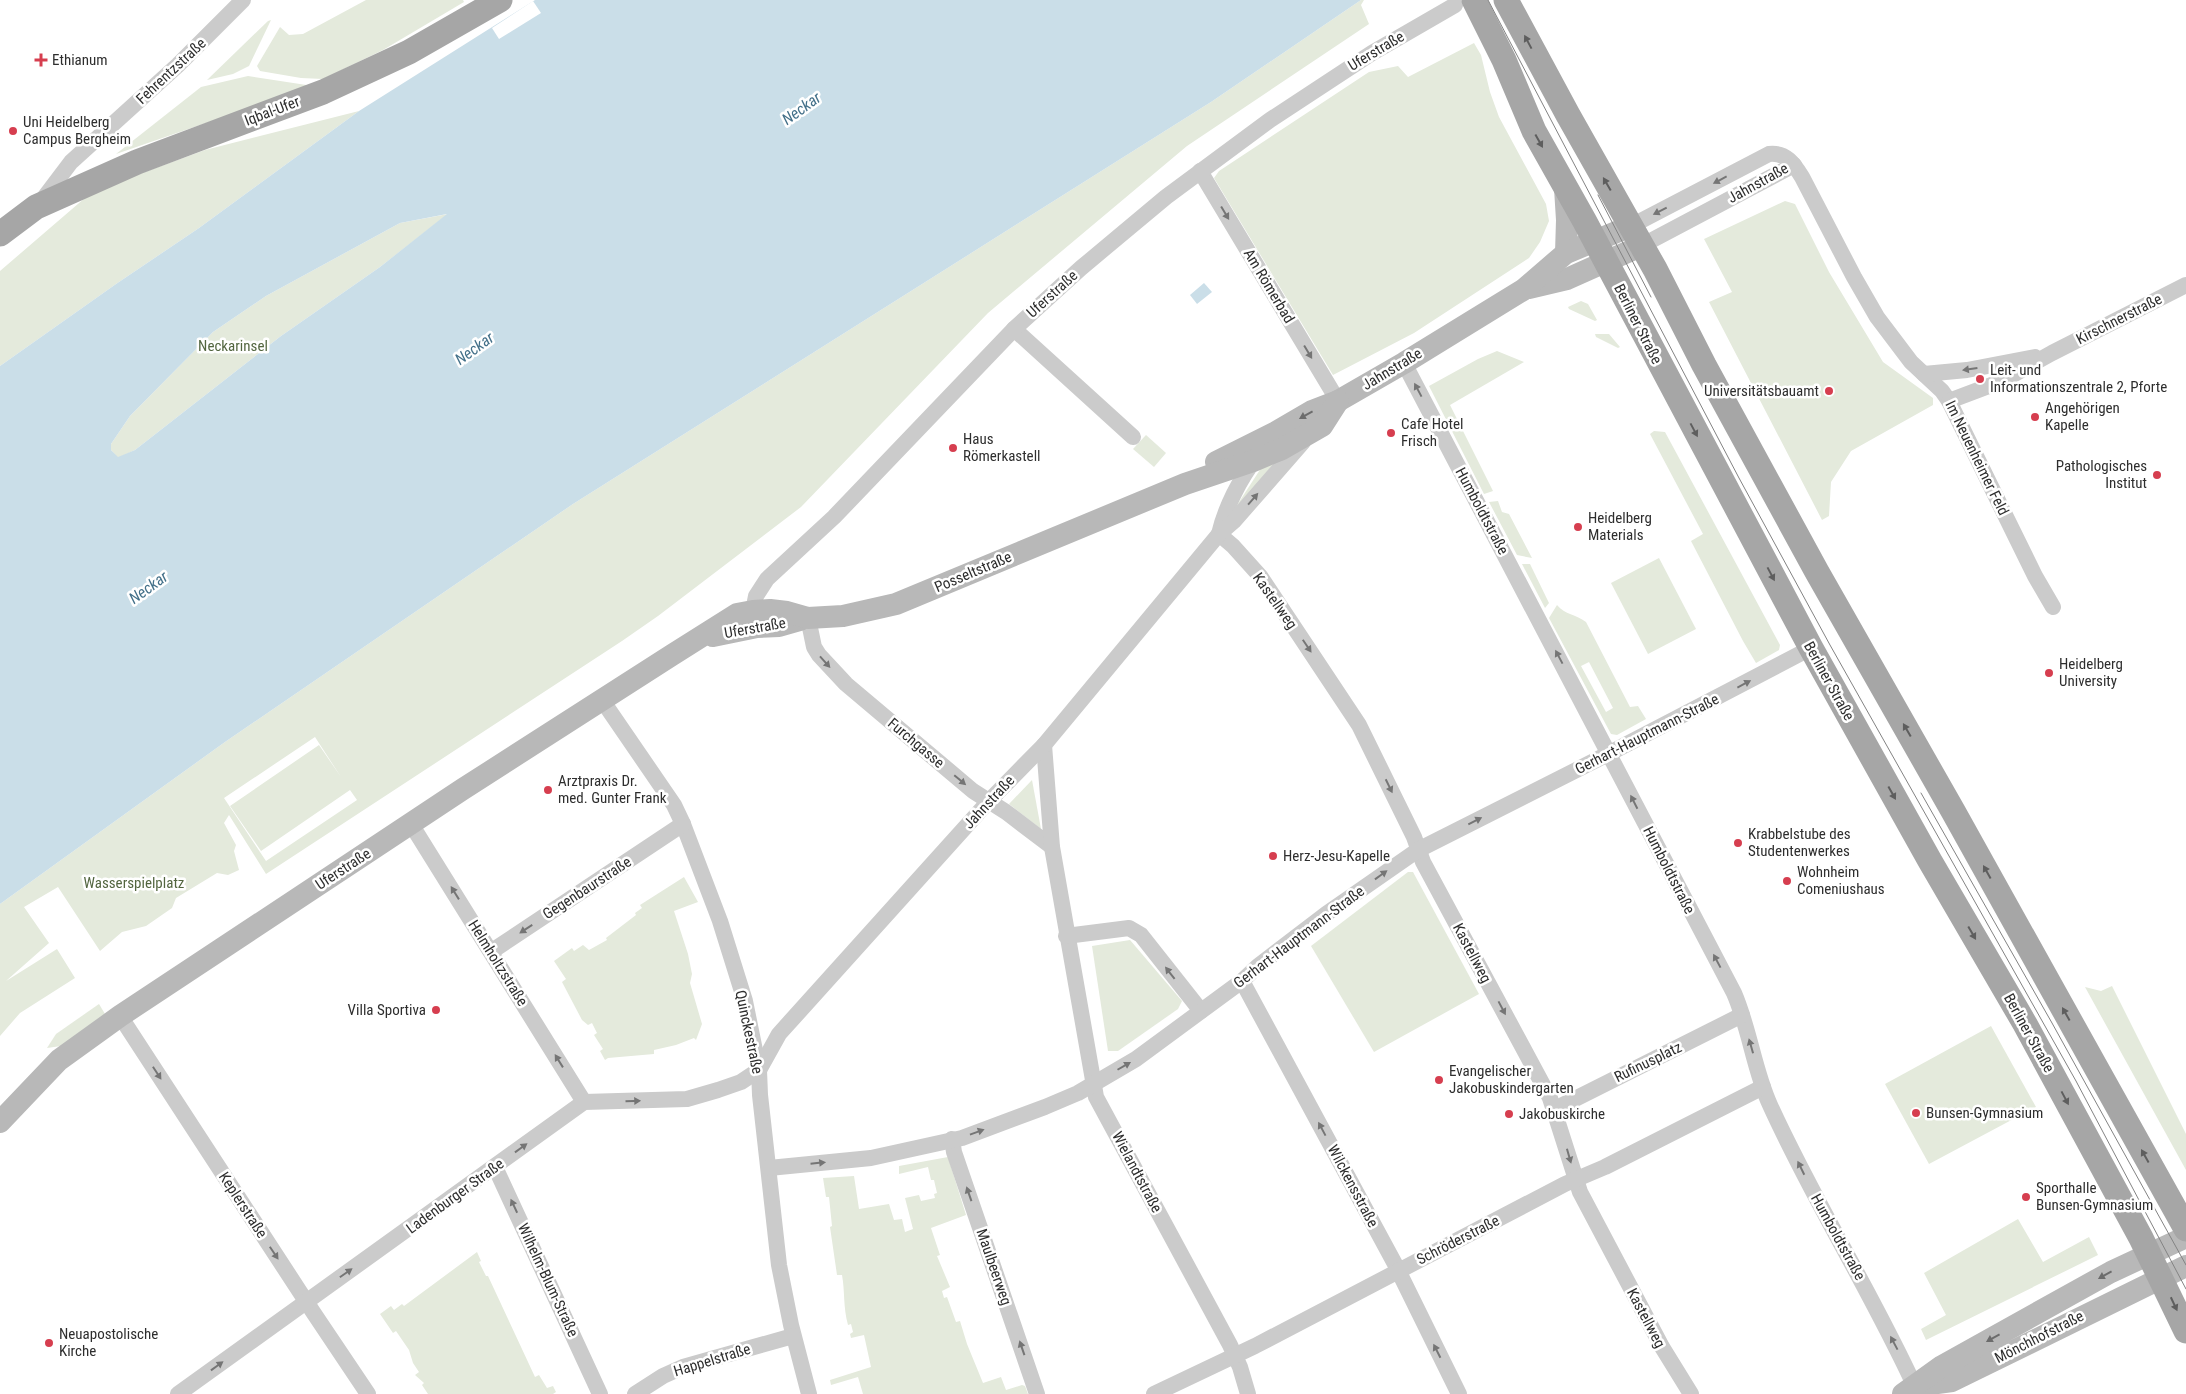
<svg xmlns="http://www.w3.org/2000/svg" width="2186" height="1394" viewBox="0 0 2186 1394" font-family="'Roboto Condensed',sans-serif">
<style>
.green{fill:#e4eadc;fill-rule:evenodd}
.water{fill:#cadee8;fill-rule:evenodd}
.pier{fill:#fff}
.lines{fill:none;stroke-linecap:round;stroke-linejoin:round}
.street{stroke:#cbcbcb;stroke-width:16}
.secondary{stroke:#b8b8b8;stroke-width:22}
.primary{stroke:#a6a6a6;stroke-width:25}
.tram{stroke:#838383;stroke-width:1}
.oneway{fill:#5e5e5e}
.oneway2{fill:#757575}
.oneway3{fill:#6c6c6c}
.poi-dot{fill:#d63e4f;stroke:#fff;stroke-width:2}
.labels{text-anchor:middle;stroke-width:5;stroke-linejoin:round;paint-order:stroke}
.street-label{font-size:15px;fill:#2e2e2e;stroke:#fff}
.poi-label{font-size:15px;fill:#2e2e2e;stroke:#fff;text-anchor:start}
.park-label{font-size:15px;fill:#52653f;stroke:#fff}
.water-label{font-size:16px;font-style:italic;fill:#437089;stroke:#fff}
</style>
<rect width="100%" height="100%" fill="#fff"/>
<!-- green -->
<g class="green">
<polygon points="366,0 463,0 464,2 383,50 323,79 301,78 260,71 257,66 280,27 289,35 303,34"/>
<path d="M1361 0H1364L1361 5 1369 24 1187 146 988 313 801 507 658 616 622 641 266 874 229 815 224 823 236 845 234 851 239 870 228 875 217 873 176 898 172 908 146 926 122 932 100 951 58 887 24 907 49 943 6 981 57 949 75 978 20 1013 0 1036V904L225 742 573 504 1211 102ZM315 737 341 777 319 745 230 806 261 851 350 790 357 800 266 861 224 798Z"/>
<polygon points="271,20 249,66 233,74 207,80 268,21"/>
<polygon points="1474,43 1481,55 1490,92 1499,117 1546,204 1549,221 1540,242 1529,258 1414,333 1333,375 1214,178 1219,171 1369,72 1398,66 1408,77"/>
<polygon points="248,76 313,86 116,154 201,87"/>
<polygon points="359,111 199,228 116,284 0,366 0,271 93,191 205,150"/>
<polygon points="1785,201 1795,204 1829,272 1883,362 1933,398 1933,405 1851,451 1831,482 1829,516 1822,520 1709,302 1732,292 1704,239"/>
<polygon points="448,214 380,267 281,336 135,450 118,458 111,450 111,444 130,416 213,332 266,296 400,223"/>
<polygon points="1581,301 1588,304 1597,320 1595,321 1569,309 1568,307"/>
<polygon points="1595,334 1609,334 1620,347 1618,348 1596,337"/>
<polygon points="1497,351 1524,362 1450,405 1493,491 1484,494 1429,386 1478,359"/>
<polygon points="1654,431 1665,432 1780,645 1779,650 1756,663 1743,641 1691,541 1703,534 1650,434"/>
<polygon points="1146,435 1166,453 1154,467 1133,449"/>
<polygon points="1281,455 1228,519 1265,462"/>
<polygon points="1498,501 1502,512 1509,514 1532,558 1517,555 1489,502"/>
<polygon points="1659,558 1696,629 1648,654 1611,583"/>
<polygon points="1522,564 1530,564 1549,603 1545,608"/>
<path d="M1557 605C1565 615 1576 614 1586 622L1630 707 1638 706 1646 719 1617 735 1611 734 1549 618ZM1589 662 1613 708 1606 712 1581 666Z"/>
<polygon points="1032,780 1041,829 1009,804"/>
<polygon points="1408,872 1413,872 1479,994 1374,1052 1311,946"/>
<polygon points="684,877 698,902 674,911 688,954 692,974 690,983 702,1024 696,1040 694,1038 676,1045 654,1050 654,1054 608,1058 605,1060 600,1051 603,1049 594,1035 597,1033 592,1023 588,1025 582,1020 562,982 566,979 554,961 572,948 574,951 583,945 589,950 607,940 606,938 636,915 635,913 642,908 640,905"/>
<polygon points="1130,940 1182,1001 1178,1009 1118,1051 1108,1051 1092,946"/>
<polygon points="2112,986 2186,1134 2186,1170 2085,987 2101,991"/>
<polygon points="99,1004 105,1014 61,1046 47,1048 56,1034"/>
<polygon points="1991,1026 2036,1107 1929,1164 1885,1084"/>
<path d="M948 1157 966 1215 931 1228 940 1255 937 1256 950 1287 942 1291 944 1298 947 1297 956 1322 960 1321 967 1344 983 1383 1001 1377 1006 1390 1022 1385 1025 1386 1028 1394H863L858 1377 831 1385 830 1380 871 1367 864 1335 851 1338 850 1334 853 1332 851 1324 848 1325C843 1307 845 1291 842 1275H837L830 1227 832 1226 829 1197H826L823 1178 854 1176 859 1209 889 1204 894 1220 902 1219 905 1232 913 1229 905 1198 919 1195 921 1201 935 1198 934 1194 937 1193 934 1180H931L928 1167 899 1174V1166Z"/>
<polygon points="2018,1219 2043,1262 2089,1237 2098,1255 1926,1340 1921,1329 1946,1315 1924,1273"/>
<polygon points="477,1252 481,1261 479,1262 486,1276 488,1276 535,1377 539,1375 547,1388 553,1386 556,1392 553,1394 428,1394 422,1385 424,1383 415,1375 419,1372 413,1363 409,1350 396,1331 393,1333 380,1314 391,1306 394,1310 402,1304 404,1306"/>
</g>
<!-- water -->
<g class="water">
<path d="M535 0H1361L1211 102 573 504 225 742 0 904V366L116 284 199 228 359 111ZM447 214 380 267 281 336 135 450 118 457 111 450V444L130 416 213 332 266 296 400 223Z"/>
<polygon points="1204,283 1212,292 1197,304 1190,295"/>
</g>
<!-- pier -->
<polygon class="pier" points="533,1 541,13 499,39 492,28"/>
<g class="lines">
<!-- street -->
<g class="street">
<polyline points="1200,171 1338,401"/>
<polyline points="40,203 71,162 178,65 243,0"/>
<path d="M1631 226 1769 154C1786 152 1794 164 1802 177L1854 277 1877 317 1911 362 1942 391 1949 401 2035 576 2053 607"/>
<polyline points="1641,246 1794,165"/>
<polyline points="1014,329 1133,437"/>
<path d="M1404 363 1734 993C1750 1030 1754 1070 1770 1105 1814 1202 1871 1291 1915 1387L1922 1391"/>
<polyline points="1924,374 1967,370 2035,357"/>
<polyline points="1949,401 2002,381 2052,353 2186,285"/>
<polyline points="1219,534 1233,546 1260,576 1359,725 1414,837 1423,862 1550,1098 1580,1192 1662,1347 1691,1394"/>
<path d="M1219 534C1225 508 1240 479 1256 458"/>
<polyline points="753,611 756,596 767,579 834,517 1014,329 1081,268 1166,197 1270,120 1372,53 1455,5"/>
<polyline points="808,618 814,647 819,655 846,684 973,791 1006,812 1052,847"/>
<polyline points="602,700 674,805 683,824 720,921 745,1001 759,1070 760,1095 779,1265 791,1325 809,1394"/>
<polyline points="1044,745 1052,847 1096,1097 1230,1345 1240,1367 1248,1394"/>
<polyline points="411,824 584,1102"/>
<polyline points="1066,936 1129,928 1141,935 1201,1011"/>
<polyline points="492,951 683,824"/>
<polyline points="1242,981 1395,1264 1459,1394"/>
<polyline points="120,1016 313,1312 368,1394"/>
<polyline points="1555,1109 1742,1015"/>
<polyline points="952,1139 954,1152 1037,1394"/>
<polyline points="495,1167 600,1394"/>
<polyline points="769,1168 871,1158 962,1138 1045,1107 1078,1093 1136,1059 1242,981 1258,966 1326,914 1418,850 1608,754 1811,648"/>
<polyline points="178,1394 584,1102 687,1099 718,1090 741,1082 759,1070 779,1034 988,802 1044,745 1219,534 1234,521 1303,442"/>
<polyline points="635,1394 663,1376 683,1367 793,1336"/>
<polyline points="1154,1394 1255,1346 1565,1184 1605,1167 1763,1087"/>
</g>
<!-- secondary -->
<g class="secondary">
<polyline points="1565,188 1567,220 1566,253"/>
<polyline points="1529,288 1567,279 1641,246"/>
<polyline points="1216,462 1276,432 1312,411 1338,401 1404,363 1523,290 1566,253 1631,226"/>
<polyline points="713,636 757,627 779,626 800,620"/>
<polyline points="0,1122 59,1060 120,1016 463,789 672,655 737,614 753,611 770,610 787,612 808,618 843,616 896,604 1185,484 1253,461 1282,449 1322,426 1338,401"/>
<polyline points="1917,1386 1952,1381 2186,1266"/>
<polyline points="1903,1394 1942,1366 2111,1272 2186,1237"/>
</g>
<!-- primary -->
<g class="primary">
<polyline points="1474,0 1504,60 1534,131 1584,220 1811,648 1930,861 2025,1024 2141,1238 2186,1331"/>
<polyline points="1506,0 1568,115 1655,269 1704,365 1817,572 1953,811 2186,1229"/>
<polyline points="0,234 36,207 137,162 323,92 409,52 500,0"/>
</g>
<!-- tram -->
<g class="tram">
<polyline points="1488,0 1739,478 1830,645 2076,1081 2186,1289"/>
<polyline points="1598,195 1651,297"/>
<polyline points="1921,793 2052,1023 2186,1265"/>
</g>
</g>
<!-- one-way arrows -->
<defs><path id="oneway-solid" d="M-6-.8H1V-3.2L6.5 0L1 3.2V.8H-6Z" transform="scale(1.25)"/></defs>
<g class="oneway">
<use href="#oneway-solid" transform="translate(1528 42) rotate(-118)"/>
<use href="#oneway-solid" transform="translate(1539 141) rotate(61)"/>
<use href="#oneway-solid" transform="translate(1607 184) rotate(-120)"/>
<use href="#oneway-solid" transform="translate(1694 430) rotate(62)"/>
<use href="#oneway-solid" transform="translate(1771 574) rotate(62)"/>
<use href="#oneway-solid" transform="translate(1907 730) rotate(-120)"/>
<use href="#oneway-solid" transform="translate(1892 793) rotate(61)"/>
<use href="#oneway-solid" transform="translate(1987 872) rotate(-119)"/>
<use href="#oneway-solid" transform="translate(1972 933) rotate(60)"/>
<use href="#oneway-solid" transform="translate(2066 1014) rotate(-119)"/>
<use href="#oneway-solid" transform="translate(2065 1098) rotate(62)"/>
<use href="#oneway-solid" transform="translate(2145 1156) rotate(-119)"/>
<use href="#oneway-solid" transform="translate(2174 1304) rotate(65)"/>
</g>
<g class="oneway2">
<use href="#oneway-solid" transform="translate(1720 180) rotate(152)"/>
<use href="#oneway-solid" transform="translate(1660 211) rotate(153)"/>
<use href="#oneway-solid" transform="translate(1225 213) rotate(59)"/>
<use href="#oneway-solid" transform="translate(1308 352) rotate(59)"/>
<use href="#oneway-solid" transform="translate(1970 369) rotate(172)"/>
<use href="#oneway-solid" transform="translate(1418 390) rotate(-118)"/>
<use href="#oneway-solid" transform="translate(1253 499) rotate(-49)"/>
<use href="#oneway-solid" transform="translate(1307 646) rotate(56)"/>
<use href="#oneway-solid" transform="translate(1559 657) rotate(-118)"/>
<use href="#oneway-solid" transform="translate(825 662) rotate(48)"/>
<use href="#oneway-solid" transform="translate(1744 684) rotate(-28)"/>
<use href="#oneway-solid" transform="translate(960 780) rotate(40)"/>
<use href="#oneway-solid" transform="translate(1389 786) rotate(64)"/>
<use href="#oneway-solid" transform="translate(1634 802) rotate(-117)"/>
<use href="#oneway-solid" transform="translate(1475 821) rotate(-27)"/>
<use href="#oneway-solid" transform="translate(1381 875) rotate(-36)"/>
<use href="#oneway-solid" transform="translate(455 893) rotate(-122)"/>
<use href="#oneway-solid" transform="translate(526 929) rotate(147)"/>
<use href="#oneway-solid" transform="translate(1717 961) rotate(-118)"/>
<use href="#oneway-solid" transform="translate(1170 973) rotate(-128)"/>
<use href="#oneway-solid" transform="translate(1502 1008) rotate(62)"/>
<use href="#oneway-solid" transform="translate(1751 1046) rotate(-106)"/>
<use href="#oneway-solid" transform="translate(559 1061) rotate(-122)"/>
<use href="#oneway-solid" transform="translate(1124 1066) rotate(-30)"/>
<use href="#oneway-solid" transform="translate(157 1073) rotate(57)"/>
<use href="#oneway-solid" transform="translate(633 1101) rotate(-2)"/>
<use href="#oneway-solid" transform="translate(1322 1129) rotate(-118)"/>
<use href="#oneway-solid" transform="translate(977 1132) rotate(-20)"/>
<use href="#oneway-solid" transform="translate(521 1148) rotate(-36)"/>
<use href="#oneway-solid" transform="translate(1569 1156) rotate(74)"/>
<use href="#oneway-solid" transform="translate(818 1163) rotate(-6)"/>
<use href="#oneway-solid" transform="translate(1801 1168) rotate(-116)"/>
<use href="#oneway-solid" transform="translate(969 1194) rotate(-109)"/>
<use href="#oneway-solid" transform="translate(514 1206) rotate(-115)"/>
<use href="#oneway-solid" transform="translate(274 1253) rotate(56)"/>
<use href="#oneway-solid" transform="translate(346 1273) rotate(-35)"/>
<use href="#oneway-solid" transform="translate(1894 1343) rotate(-118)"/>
<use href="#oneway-solid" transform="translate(1022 1348) rotate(-109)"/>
<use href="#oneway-solid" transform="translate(1437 1351) rotate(-117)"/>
<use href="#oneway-solid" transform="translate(217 1366) rotate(-36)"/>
</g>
<g class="oneway3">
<use href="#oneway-solid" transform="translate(1306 415) rotate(151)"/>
<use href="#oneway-solid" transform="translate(2105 1275) rotate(151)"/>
<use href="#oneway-solid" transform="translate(1993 1338) rotate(151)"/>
</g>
<!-- markers -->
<g class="poi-dot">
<path d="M38.5 52.5h5v5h5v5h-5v5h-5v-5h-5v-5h5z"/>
<circle cx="13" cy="131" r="5"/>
<circle cx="1980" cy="379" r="5"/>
<circle cx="1829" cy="391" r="5"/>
<circle cx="2035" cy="417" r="5"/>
<circle cx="1391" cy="433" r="5"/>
<circle cx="953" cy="448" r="5"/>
<circle cx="2157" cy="475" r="5"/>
<circle cx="1578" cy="527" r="5"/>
<circle cx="2049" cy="673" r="5"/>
<circle cx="548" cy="790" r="5"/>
<circle cx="1738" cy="843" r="5"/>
<circle cx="1273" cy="856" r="5"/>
<circle cx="1787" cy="881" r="5"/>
<circle cx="436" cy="1010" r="5"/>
<circle cx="1439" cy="1080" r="5"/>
<circle cx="1916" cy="1113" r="5"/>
<circle cx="1509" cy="1114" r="5"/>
<circle cx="2026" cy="1197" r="5"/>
<circle cx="49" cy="1343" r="5"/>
</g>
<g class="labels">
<!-- street labels -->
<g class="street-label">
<text transform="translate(1376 51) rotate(-31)" y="5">Uferstraße</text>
<text transform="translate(171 71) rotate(-43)" y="5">Fehrentzstraße</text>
<text transform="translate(272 111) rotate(-21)" y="5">Iqbal-Ufer</text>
<text transform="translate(1758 183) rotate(-29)" y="5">Jahnstraße</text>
<text transform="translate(1269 286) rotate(59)" y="5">Am Römerbad</text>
<text transform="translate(1052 294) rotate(-42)" y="5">Uferstraße</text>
<text transform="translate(2119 319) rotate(-27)" y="5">Kirschnerstraße</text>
<text transform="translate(1638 324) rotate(63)" y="5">Berliner Straße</text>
<text transform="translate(1392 369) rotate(-31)" y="5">Jahnstraße</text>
<text transform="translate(1977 458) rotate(64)" y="5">Im Neuenheimer Feld</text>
<text transform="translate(1482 511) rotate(62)" y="5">Humboldtstraße</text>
<text transform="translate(973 572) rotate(-23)" y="5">Posseltstraße</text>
<text transform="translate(1275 601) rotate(55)" y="5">Kastellweg</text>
<text transform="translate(755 628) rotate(-10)" y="5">Uferstraße</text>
<text transform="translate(1829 681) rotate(61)" y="5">Berliner Straße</text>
<text transform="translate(1647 734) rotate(-27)" y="5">Gerhart-Hauptmann-Straße</text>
<text transform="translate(916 743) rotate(40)" y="5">Furchgasse</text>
<text transform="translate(989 802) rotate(-47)" y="5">Jahnstraße</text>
<text transform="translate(343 869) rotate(-33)" y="5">Uferstraße</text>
<text transform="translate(1669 870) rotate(63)" y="5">Humboldtstraße</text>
<text transform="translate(587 888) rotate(-33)" y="5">Gegenbaurstraße</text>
<text transform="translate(1299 937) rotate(-37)" y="5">Gerhart-Hauptmann-Straße</text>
<text transform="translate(1472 953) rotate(62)" y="5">Kastellweg</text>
<text transform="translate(498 963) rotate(58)" y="5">Helmholtzstraße</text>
<text transform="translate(749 1032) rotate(78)" y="5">Quinckestraße</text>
<text transform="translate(2029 1033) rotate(61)" y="5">Berliner Straße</text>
<text transform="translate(1648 1062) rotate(-26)" y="5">Rufinusplatz</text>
<text transform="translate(1137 1172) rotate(62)" y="5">Wielandtstraße</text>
<text transform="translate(1353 1186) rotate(62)" y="5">Wilckensstraße</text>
<text transform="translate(455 1196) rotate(-36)" y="5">Ladenburger Straße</text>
<text transform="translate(243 1205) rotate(57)" y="5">Keplerstraße</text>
<text transform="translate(1838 1237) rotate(61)" y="5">Humboldtstraße</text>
<text transform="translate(1458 1240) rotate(-27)" y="5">Schröderstraße</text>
<text transform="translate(994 1267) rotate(71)" y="5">Maulbeerweg</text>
<text transform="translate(548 1280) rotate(65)" y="5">Wilhelm-Blum-Straße</text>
<text transform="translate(1646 1318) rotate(62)" y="5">Kastellweg</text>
<text transform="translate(2039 1337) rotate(-27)" y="5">Mönchhofstraße</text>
<text transform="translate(712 1360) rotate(-17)" y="5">Happelstraße</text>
</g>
<!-- poi labels -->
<g class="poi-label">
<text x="52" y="65">Ethianum</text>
<text x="23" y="127">Uni Heidelberg<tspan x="23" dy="17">Campus Bergheim</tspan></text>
<text x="1990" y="375">Leit- und<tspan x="1990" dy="17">Informationszentrale 2, Pforte</tspan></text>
<text x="1819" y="396" text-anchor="end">Universitätsbauamt</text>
<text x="2045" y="413">Angehörigen<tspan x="2045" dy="17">Kapelle</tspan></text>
<text x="1401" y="429">Cafe Hotel<tspan x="1401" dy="17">Frisch</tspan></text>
<text x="963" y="444">Haus<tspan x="963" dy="17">Römerkastell</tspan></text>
<text x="2147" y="471" text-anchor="end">Pathologisches<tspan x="2147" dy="17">Institut</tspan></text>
<text x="1588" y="523">Heidelberg<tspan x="1588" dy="17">Materials</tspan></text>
<text x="2059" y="669">Heidelberg<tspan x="2059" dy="17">University</tspan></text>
<text x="558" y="786">Arztpraxis Dr.<tspan x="558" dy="17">med. Gunter Frank</tspan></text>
<text x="1748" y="839">Krabbelstube des<tspan x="1748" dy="17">Studentenwerkes</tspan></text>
<text x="1283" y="861">Herz-Jesu-Kapelle</text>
<text x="1797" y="877">Wohnheim<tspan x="1797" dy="17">Comeniushaus</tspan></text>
<text x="426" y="1015" text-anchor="end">Villa Sportiva</text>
<text x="1449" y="1076">Evangelischer<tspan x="1449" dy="17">Jakobuskindergarten</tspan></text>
<text x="1926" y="1118">Bunsen-Gymnasium</text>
<text x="1519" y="1119">Jakobuskirche</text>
<text x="2036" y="1193">Sporthalle<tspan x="2036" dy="17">Bunsen-Gymnasium</tspan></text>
<text x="59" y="1339">Neuapostolische<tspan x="59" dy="17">Kirche</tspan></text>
</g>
<!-- park labels -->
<g class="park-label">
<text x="233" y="351">Neckarinsel</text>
<text x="134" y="888">Wasserspielplatz</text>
</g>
<!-- water labels -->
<g class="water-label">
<text transform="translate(801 108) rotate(-36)" y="6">Neckar</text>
<text transform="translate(474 348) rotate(-36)" y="6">Neckar</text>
<text transform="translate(148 587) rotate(-36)" y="6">Neckar</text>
</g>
</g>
</svg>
